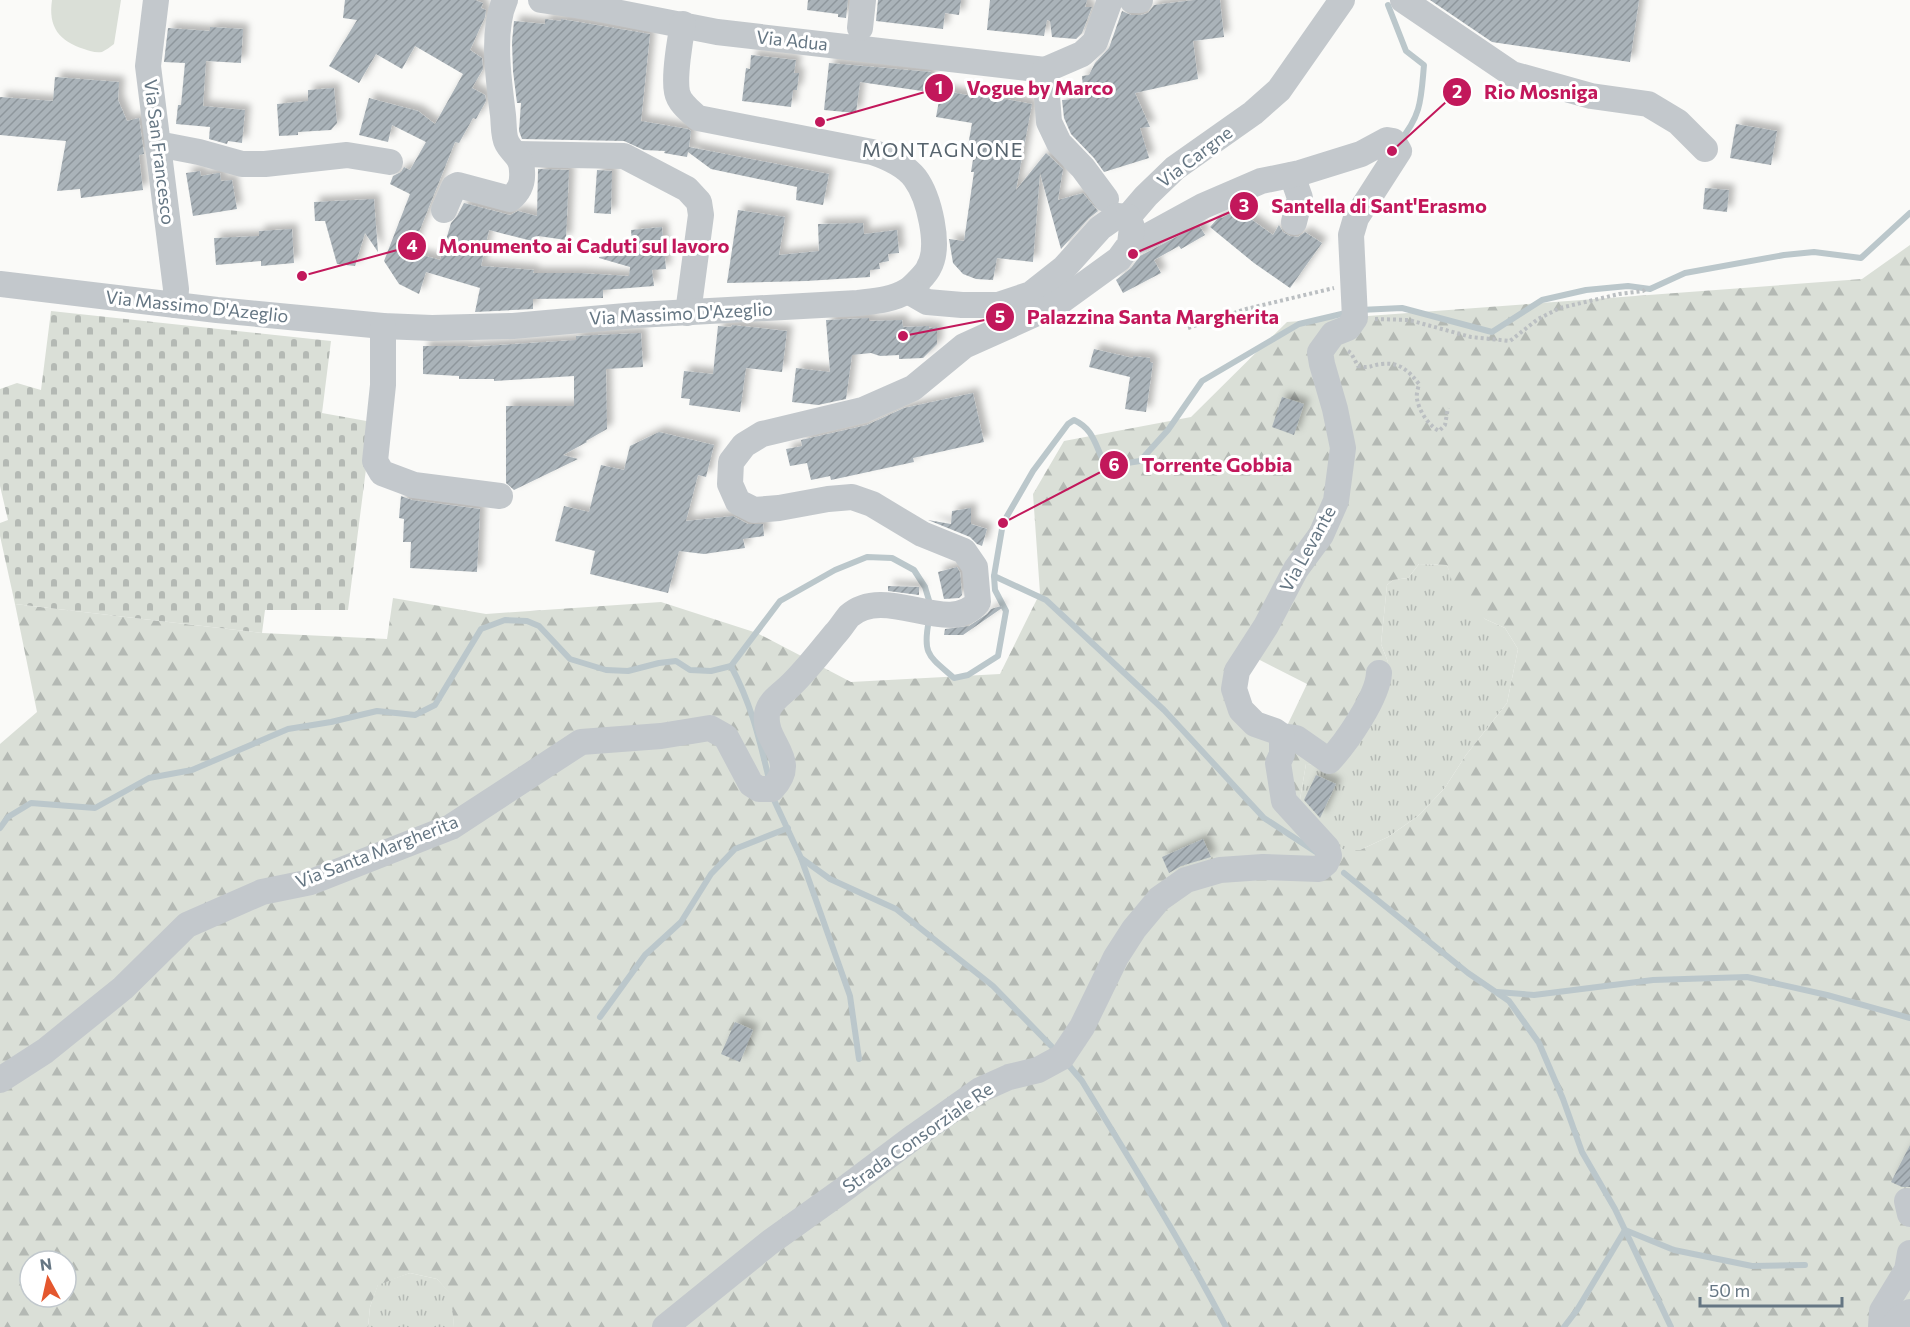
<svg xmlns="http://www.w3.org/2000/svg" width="1910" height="1327" viewBox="0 0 1910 1327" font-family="Commissioner,sans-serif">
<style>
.grass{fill:url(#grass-tufts)}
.forest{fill:url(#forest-firs);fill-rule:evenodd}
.cemetery{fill:url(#cemetery-stones)}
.pitch{fill:#dadfd7}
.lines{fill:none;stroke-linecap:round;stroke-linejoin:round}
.stream{stroke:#bbc7cb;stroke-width:6}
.building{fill:url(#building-hatch);filter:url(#shadow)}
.path{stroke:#bbbfc2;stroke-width:4;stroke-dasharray:3 3;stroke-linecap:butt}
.minor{stroke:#c3c8cc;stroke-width:26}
.labels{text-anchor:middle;stroke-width:6;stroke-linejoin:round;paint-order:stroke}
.street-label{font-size:18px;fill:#657683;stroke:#fff}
.neighbourhood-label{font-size:20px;letter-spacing:1.5px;fill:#57646e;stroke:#fff}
.leader{fill:none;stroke:#c2185b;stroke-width:2}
.callout-dot{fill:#c2185b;stroke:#fff;stroke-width:2}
.mark-label{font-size:18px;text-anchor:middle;font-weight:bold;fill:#fff}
.callout-label{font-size:20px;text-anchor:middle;font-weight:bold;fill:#c2185b;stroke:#fff;stroke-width:6;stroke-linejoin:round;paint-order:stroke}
</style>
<defs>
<pattern id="grass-tufts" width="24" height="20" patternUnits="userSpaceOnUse" patternTransform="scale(1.5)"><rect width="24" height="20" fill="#dadfd7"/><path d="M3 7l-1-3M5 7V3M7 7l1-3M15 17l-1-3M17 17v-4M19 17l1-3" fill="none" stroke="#b4b9b4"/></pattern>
<pattern id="forest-firs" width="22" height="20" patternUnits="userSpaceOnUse" patternTransform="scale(1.5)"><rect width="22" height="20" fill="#dadfd7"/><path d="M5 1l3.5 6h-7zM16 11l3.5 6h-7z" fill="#b4b9b4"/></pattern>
<pattern id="cemetery-stones" width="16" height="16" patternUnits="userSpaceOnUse" patternTransform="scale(1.5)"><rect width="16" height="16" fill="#dadfd7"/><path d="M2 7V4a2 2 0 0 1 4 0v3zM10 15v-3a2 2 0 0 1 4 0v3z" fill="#b4b9b4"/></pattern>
<pattern id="building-hatch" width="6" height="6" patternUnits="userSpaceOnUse" patternTransform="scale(1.5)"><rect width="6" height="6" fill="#aab3b9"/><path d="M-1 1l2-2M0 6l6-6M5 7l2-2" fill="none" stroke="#8e969c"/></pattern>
<filter id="shadow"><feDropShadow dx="5.5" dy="-5.5" stdDeviation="3" flood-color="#0004"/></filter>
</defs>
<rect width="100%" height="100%" fill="#fafaf8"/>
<!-- grass -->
<g class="grass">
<polygon points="1419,564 1447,565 1452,578 1485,619 1505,628 1518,649 1507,703 1466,755 1444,789 1418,816 1388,837 1360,850 1344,850 1321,835 1299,805 1306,764 1332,765 1388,662 1381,644 1387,585 1393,580 1408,578"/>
<polygon points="410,1273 437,1279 452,1295 454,1327 368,1327 370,1307 378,1284"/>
</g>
<!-- forest -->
<path class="forest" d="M1910 245V1327H454L451 1295 437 1279 410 1273 378 1285 370 1307 368 1327H0V744L37 712 15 604 262 633 387 639 393 598 486 614 661 602 757 633 851 682 1000 674 1040 593 1033 494 1064 441 1191 417 1287 322 1862 279ZM1419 564 1447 565 1457 597 1485 619 1505 628 1518 649 1507 703 1466 755 1444 789 1418 816 1388 837 1360 850H1344L1321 835 1299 805 1306 764 1332 765 1386 688 1388 662 1381 644 1387 585 1393 580 1408 578ZM1252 656 1307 684 1287 726 1243 705ZM30 1261H66V1297H30Z"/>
<!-- cemetery -->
<polygon class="cemetery" points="51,311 331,341 322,413 372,422 348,610 265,610 262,633 15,604 0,536 0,523 8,520 0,486 0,389 17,383 41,390"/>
<!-- pitch -->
<path class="pitch" d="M52 0H121L114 44C110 47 106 50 102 52 95 53 90 51 84 49 59 41 48 27 52 0Z"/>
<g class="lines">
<!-- stream -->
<g class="stream">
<path d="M1388 5 1406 51 1424 65C1421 98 1422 115 1399 142"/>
<polyline points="1360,310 1402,308 1492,332 1542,300 1586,290 1628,286 1650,289 1685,273 1784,255 1814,252 1861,258 1910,213"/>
<polyline points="994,576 1046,600 1164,710 1264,818 1316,852"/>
<path d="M929 620C922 655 929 656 954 678L968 675 998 656 1006 611 995 590 994 576 1003 523 1033 471 1068 424 1074 420C1091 428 1094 440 1101 456L1121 464 1140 461 1168 430 1202 381 1299 324 1350 312"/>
<path d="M731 666C751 704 758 734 768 775"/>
<polyline points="774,800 801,858 850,996 859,1059"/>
<polyline points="0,828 8,817 31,803 95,808 149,778 192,770 288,729 331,722 377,711 415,715 435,705 481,629 505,620 527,621 539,626 570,659 606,670 628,671 659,663 676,661 690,670 711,671 731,666 780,601 835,570 867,557 892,558 914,570 925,587 931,607"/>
<polyline points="801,858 830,879 896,909 993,986 1058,1053"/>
<polyline points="1344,873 1468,973 1509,1001 1539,1043 1563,1099 1582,1152 1615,1209 1671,1327"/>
<polyline points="1497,992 1534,995 1653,980 1747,977 1827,995 1910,1018"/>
<polyline points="600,1017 645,955 681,922 711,874 735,849 788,828"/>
<path d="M1065 1061 1082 1081C1131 1162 1182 1242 1226 1327"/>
<polyline points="1564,1327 1577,1310 1625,1230 1674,1250 1752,1266 1805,1265"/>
</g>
</g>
<!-- building -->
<g class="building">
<polygon points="345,0 475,0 483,3 481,8 486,10 485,17 470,50 482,58 483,69 472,88 485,95 486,101 476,119 473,118 459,143 455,142 411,252 440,260 451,223 457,216 464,203 510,215 518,211 537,216 538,169 569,170 566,240 538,236 536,242 489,230 481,266 534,270 533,273 578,273 629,276 630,267 599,258 599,257 633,253 631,230 662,227 666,269 652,270 654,286 603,290 603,298 533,299 533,309 475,312 480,288 426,272 419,294 399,284 384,261 410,194 390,184 393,176 401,172 404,167 410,170 426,142 392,125 388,142 359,135 369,98 418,111 435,124 463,74 415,46 402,69 376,54 359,83 329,66 357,20 343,18"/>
<polygon points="808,0 848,0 846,18 838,17 838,14 807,10"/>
<polygon points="878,0 961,0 959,15 945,13 943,29 876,21"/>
<polygon points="990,0 1087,0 1085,7 1092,7 1082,33 1076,39 1052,37 1050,21 1047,20 1044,36 987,30"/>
<polygon points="1194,0 1220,0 1224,37 1193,41 1198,79 1135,93 1150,127 1140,128 1149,158 1104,172 1094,158 1071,134 1064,118 1062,100 1084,98 1082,76 1089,75 1095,63 1109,48 1122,11 1131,15 1141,15 1148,13 1154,5"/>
<polygon points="1430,0 1639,0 1630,62 1492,42"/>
<polygon points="545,19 561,21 561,19 650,34 641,121 688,129 691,131 689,147 829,174 823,205 796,200 797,187 711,169 688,152 687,157 664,153 665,151 644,150 624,141 522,139 519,131 521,103 517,103 513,71 512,42 514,21 545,24"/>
<polygon points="210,27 243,29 241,63 206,61 203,106 245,110 242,143 228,141 227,144 209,139 210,127 176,124 178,105 181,105 185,63 164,62 168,28 210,31"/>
<polygon points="751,55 796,60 794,73 799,73 797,90 793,90 791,107 742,101 746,68 750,69"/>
<polygon points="829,63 931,72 929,92 860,82 856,113 824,110"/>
<polygon points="55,77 119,82 118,100 127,121 139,118 144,154 139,155 143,190 81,198 80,189 57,191 66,141 0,135 0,97 53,101"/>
<polygon points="334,88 337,123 331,130 298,132 298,135 279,136 277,104 308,101 308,90"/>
<polygon points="941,90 977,97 978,94 1032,104 1016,190 1046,153 1063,169 1058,200 1083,193 1098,211 1089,218 1061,249 1040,173 1033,262 997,258 993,280 976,279 963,274 953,263 949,239 964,241 974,172 971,172 975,147 968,146 972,123 936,117"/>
<polygon points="1736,124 1777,131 1771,165 1730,158"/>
<polygon points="597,170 612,171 611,214 594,213"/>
<polygon points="200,171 201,176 218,173 220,173 221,181 232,180 237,209 193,216 186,173"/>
<polygon points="1705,188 1729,190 1727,212 1703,209"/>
<polygon points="374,199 378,252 365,233 355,266 337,264 325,221 315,221 314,202"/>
<polygon points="1237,209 1273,235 1279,225 1283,232 1290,236 1298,237 1305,232 1322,243 1290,288 1254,263 1210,227 1220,216 1222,218"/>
<polygon points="738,210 785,217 779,255 819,251 818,224 863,223 864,234 897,230 899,253 888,254 889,261 879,263 880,269 870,270 870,277 806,281 727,283"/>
<polygon points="1199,225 1205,235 1181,249 1179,246 1154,260 1161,273 1123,293 1116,280 1131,268 1140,256"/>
<polygon points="292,229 294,263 261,266 261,261 216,265 214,238 259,236 259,231"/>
<polygon points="869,318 869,321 902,320 903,327 929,326 929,328 937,327 937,344 923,358 899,359 899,355 880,356 871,353 852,355 846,399 818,405 792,402 796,368 830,372 826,320"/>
<polygon points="732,325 787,331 782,372 746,368 740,412 689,405 690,399 681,398 684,371 713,374 718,326 731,327"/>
<polygon points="641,333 643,367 606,369 607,429 586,441 587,442 563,455 578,459 514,490 506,483 506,406 574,406 574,376 494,381 494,379 459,379 459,376 423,374 423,346 468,346 468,347 576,340 576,336"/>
<polygon points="1094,349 1133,358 1133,356 1150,358 1150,362 1153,363 1146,412 1125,409 1130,377 1089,367"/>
<polygon points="973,393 984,442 913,458 914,462 831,480 830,476 811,480 807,463 790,466 786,449 802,446 801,440 867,425 904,408"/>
<polygon points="1282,397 1304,404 1294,435 1272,427"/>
<polygon points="659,432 714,445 706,477 698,475 686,521 733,516 748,524 763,524 764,536 743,539 745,548 704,554 679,551 668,593 590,574 595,551 555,541 564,506 589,512 601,465 624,470 630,446"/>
<polygon points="401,496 412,500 480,509 477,572 410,568 411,542 403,542 404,519 399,518"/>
<polygon points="971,508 971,524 987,529 982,546 977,544 970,537 928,520 951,524 952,511"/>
<polygon points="957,567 960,572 962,595 959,598 944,599 938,572"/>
<polygon points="888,586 919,587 919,595 888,591"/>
<polygon points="1001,606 1002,608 963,635 944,635 945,629 969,626 987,614 991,609"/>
<polygon points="1316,775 1336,784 1320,818 1304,800"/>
<polygon points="1203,839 1211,857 1181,866 1169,873 1162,857"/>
<polygon points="735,1022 753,1030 740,1062 721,1054"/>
<polygon points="1910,1145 1910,1187 1902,1187 1891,1182"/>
</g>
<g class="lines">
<!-- path -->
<g class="path">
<polyline points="1375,319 1409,320 1471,337 1510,341 1538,319 1560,308 1619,294 1643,291 1647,288"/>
<polyline points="1188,328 1246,309 1334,288"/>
<path d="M1348 351 1351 353 1358 366C1371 369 1370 365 1382 364 1399 362 1408 370 1419 384 1418 388 1416 395 1417 399 1419 411 1429 426 1439 431L1445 425 1448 408"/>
</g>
<!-- minor -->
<g class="minor">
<polyline points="156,0 148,66 176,289 175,305"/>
<polyline points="541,0 595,8 717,32 1045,70"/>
<polyline points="1132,0 1140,0"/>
<polyline points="1403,0 1512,74 1591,96 1648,104 1678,122 1705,149"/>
<polyline points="860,28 863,0"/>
<polyline points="158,146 168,146 199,152 242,164 265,164 347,155 390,162"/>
<polyline points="517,154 624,156 687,189 699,202 701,215 688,313"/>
<polyline points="1292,175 1300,198 1294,222"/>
<polyline points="1106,199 1083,168 1059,143 1049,122 1045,70 1082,54 1095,42 1110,0"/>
<path d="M444 210 454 187 458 185 510 199C520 191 523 183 522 171 522 156 512 153 507 143 503 136 504 123 503 115 499 82 491 31 505 0"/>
<polyline points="1128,217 1146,196 1175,168 1253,113 1279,90 1342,0"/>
<path d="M1130 244 1150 235 1203 206 1261 181 1300 173 1361 154 1387 140 1393 141 1399 151 1356 218 1351 235 1355 318 1348 328 1333 334 1320 352 1322 364 1335 409 1343 448 1336 501 1321 535 1296 569 1266 626 1237 671 1234 689 1241 710 1255 724 1275 731 1282 736 1296 738 1329 761C1346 743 1378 697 1379 673"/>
<path d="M0 284 217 310 383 326 432 328 513 326 637 315 858 303C874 301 892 300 907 291 912 288 927 273 929 267 941 246 929 197 915 178 905 165 887 157 872 152L698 118C690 111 679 103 677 92 674 77 680 40 683 24"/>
<polyline points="908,291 927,302 962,305 998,305 1031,294 1064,268 1100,228 1117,216 1128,217"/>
<polyline points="383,326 383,385 375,461 382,473 414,485 500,496"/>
<path d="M0 1080 45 1051 123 988 187 925 262 892 311 882 451 827 581 742 661 736 710 728 726 737 751 784 759 789H772C801 759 763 744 767 714 769 700 784 693 793 683 808 668 821 651 835 634 840 629 844 622 849 616 886 583 949 638 978 602L975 567 964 551 922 534 872 504 852 497 828 499 779 508 754 510 738 502 730 484 731 462 744 445 762 434 863 410 913 388 964 346 1057 304 1119 259 1130 244 1132 227 1128 217"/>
<polyline points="1907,1201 1910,1214"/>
<polyline points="665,1327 769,1243 843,1190 915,1136 980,1090 1009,1077 1038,1070 1062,1057 1082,1027 1116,957 1134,929 1159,899 1186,880 1220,870 1263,867 1319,869 1326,863 1329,856 1327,848 1284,801 1278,763 1282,754 1282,736"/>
<polyline points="1881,1327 1882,1311 1907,1270 1910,1253"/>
<polyline points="1892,1327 1899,1319 1910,1312"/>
</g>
</g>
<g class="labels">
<!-- street labels -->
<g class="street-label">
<text transform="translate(792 41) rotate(6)" y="6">Via Adua</text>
<text transform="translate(159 152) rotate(83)" y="6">Via San Francesco</text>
<text transform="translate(1195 157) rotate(-37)" y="6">Via Cargne</text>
<text transform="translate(197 307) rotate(6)" y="6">Via Massimo D'Azeglio</text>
<text transform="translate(681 314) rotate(-3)" y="6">Via Massimo D'Azeglio</text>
<text transform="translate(1308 549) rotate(-61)" y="6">Via Levante</text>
<text transform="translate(377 852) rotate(-21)" y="6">Via Santa Margherita</text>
<text transform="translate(918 1138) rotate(-35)" y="6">Strada Consorziale Re</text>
</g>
<!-- neighbourhood labels -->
<g class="neighbourhood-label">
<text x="943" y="157">MONTAGNONE</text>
</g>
</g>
<!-- callouts -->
<path class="leader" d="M820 122L939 88M1392 151L1457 92M1133 254L1244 206M302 276L412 246M903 336L1000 317M1003 523L1114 465"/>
<g class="callout-dot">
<circle cx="820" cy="122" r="6"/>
<circle cx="1392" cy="151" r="6"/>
<circle cx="1133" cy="254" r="6"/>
<circle cx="302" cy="276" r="6"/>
<circle cx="903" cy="336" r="6"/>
<circle cx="1003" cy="523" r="6"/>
<circle cx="939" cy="88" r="15"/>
<circle cx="1457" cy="92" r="15"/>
<circle cx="1244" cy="206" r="15"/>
<circle cx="412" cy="246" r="15"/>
<circle cx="1000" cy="317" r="15"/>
<circle cx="1114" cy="465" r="15"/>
</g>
<g class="mark-label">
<text x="939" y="94">1</text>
<text x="1457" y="98">2</text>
<text x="1244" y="212">3</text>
<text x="412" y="252">4</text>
<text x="1000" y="323">5</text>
<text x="1114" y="471">6</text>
</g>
<g class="callout-label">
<text x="1040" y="95">Vogue by Marco</text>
<text x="1541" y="99">Rio Mosniga</text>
<text x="1379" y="213">Santella di Sant'Erasmo</text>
<text x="584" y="253">Monumento ai Caduti sul lavoro</text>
<text x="1153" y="324">Palazzina Santa Margherita</text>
<text x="1217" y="472">Torrente Gobbia</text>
</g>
<!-- north arrow -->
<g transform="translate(48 1279) rotate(352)"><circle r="28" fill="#ffffff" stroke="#c1c8cd" stroke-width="1.5"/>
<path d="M0-4.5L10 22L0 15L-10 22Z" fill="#e4572e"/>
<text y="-9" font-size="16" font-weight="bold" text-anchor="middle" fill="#657683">N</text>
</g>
<!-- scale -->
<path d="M1700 1297v9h142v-9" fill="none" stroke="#657683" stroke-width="3"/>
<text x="1709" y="1297" font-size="18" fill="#657683" stroke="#ffffff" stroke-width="4.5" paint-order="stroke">50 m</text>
</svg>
